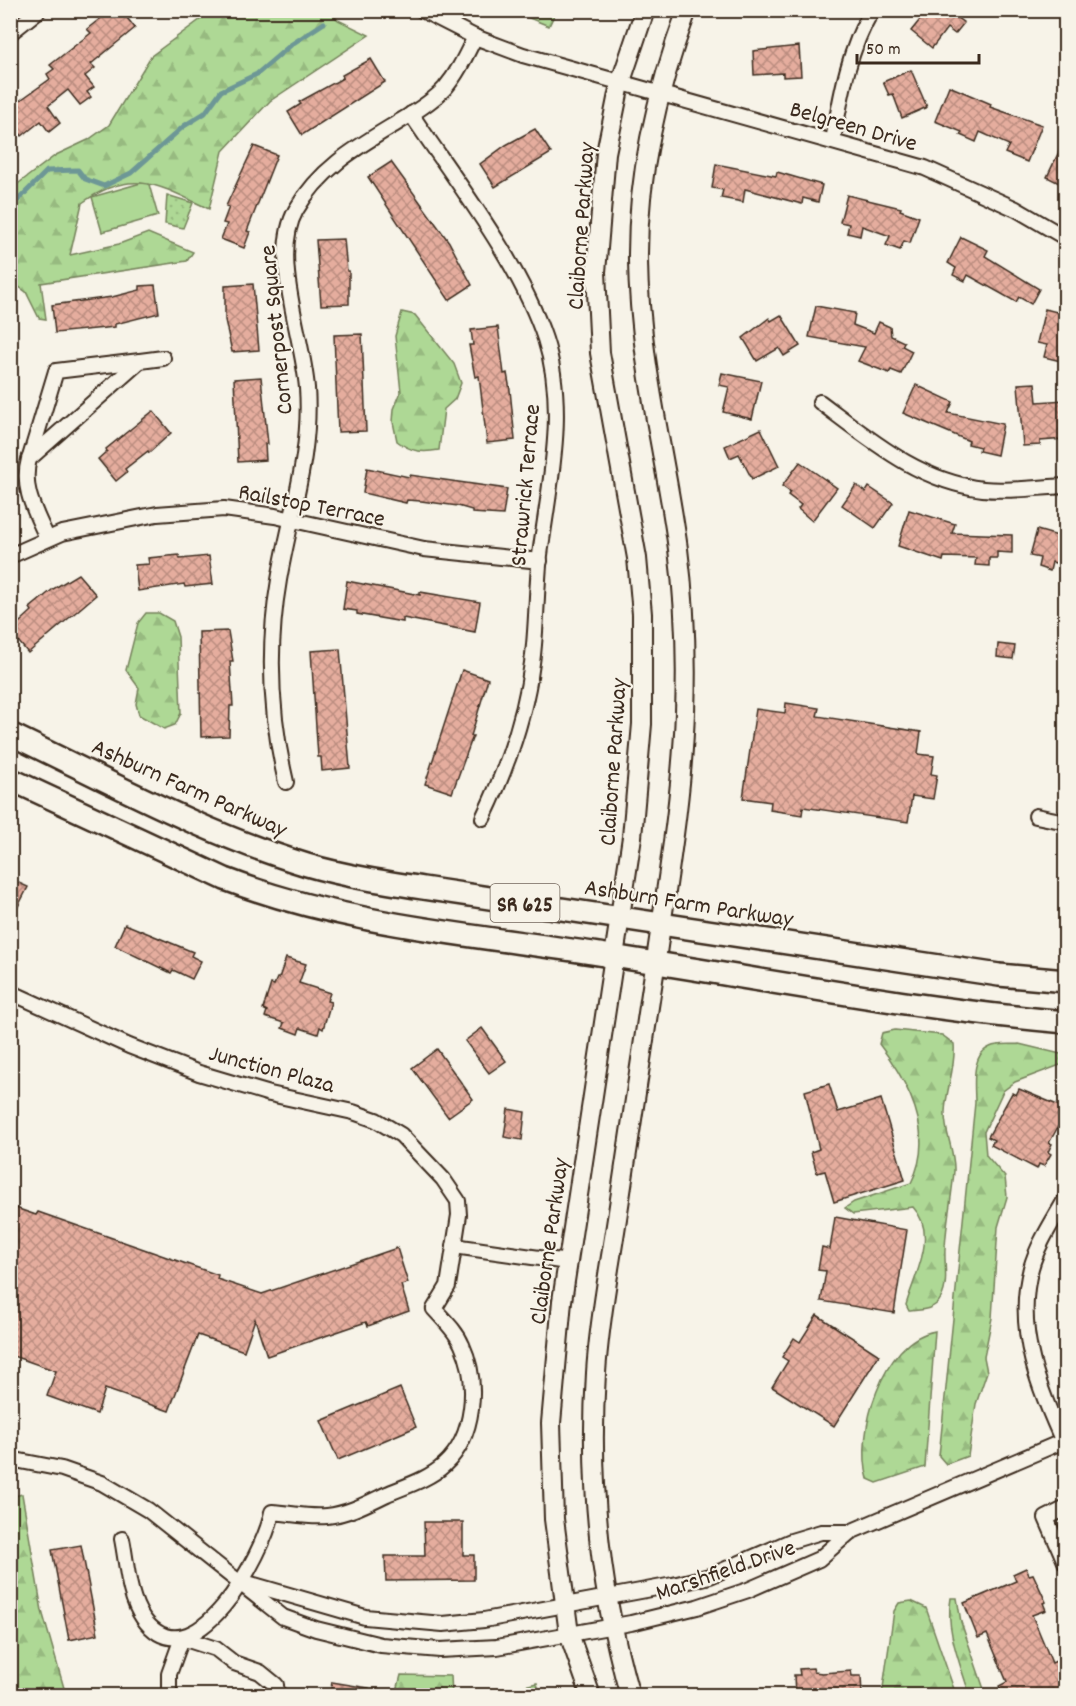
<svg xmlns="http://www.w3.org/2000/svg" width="1076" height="1706" viewBox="0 0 1076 1706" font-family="Dekko,sans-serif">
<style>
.grass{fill:#aed895;stroke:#74815a;stroke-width:1.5}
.forest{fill:url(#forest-firs);stroke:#74815a;stroke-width:1.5}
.park{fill:url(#park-dots);stroke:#74815a;stroke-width:1.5}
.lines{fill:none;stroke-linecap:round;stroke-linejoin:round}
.stream{stroke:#6d9796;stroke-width:5}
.building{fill:url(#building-cross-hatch);stroke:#3b2a1e;stroke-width:1.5}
.street-casing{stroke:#3b2a1e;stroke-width:18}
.secondary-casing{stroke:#3b2a1e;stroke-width:22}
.primary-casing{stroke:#3b2a1e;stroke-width:26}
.street{stroke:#f7f3e8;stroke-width:14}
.secondary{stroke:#f7f3e8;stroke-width:18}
.primary{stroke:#f7f3e8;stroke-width:21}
.labels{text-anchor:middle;stroke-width:4.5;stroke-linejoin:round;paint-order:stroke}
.shield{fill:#f7f3e8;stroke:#73665b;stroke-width:1.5}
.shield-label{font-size:22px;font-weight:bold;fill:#3b2a1e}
.street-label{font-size:24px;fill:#3b2a1e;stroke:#f7f3e8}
</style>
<defs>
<pattern id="forest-firs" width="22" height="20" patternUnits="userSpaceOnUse" patternTransform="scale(1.5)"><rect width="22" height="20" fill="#aed895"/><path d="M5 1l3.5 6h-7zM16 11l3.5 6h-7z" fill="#97ba80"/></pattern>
<pattern id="park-dots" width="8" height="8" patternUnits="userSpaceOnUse" patternTransform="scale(1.5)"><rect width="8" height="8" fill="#aed895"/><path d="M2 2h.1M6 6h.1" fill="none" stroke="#97ba80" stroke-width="1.8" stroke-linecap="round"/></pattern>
<pattern id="building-cross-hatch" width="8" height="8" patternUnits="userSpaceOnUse" patternTransform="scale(1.5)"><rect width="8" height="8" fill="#e5ad9e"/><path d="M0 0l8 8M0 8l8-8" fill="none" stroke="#bb8d80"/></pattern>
</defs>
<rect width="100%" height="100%" fill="#f7f3e8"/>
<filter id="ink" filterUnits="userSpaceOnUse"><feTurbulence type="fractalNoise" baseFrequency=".0167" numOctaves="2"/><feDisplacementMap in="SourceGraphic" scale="12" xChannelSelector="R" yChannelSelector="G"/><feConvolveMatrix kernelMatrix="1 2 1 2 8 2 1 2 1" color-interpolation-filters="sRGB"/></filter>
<g filter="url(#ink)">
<!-- grass -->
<g class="grass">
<polygon points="148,181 158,216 102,232 92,197"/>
<polygon points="537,1683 540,1695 487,1695"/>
</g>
<!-- forest -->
<g class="forest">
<path d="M212 11H329L338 20 369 35 270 101 223 151 209 209C159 185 132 167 82 203L70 255 119 244 148 233 193 252 187 261 41 283 46 319 39 318 26 292 11 281V189L56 155 88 140 109 125 151 56Z"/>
<polygon points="512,11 556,11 549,26"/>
<path d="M402 312 415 315 454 364 461 383 455 399 444 409 439 450C422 453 411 452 397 441L393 422 394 409 401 392 395 336Z"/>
<polygon points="146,613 159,613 173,621 178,637 181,713 175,725 164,729 139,715 136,704 139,688 126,670 138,623"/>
<path d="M895 1030 942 1035 954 1044C956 1067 946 1089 945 1112 944 1132 955 1151 954 1171 952 1197 946 1223 945 1249 944 1265 949 1283 941 1298 935 1310 921 1310 909 1311L906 1305C914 1276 939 1235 913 1207L853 1214 845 1208 854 1202 911 1183C936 1135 909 1083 879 1044L882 1033Z"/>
<path d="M1019 1044 1065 1055 1063 1064 1015 1082 1003 1091 984 1132 986 1155 1005 1177 1007 1197 998 1227 992 1318 984 1357 987 1372 976 1404 968 1456 946 1464 939 1456 975 1103C975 1086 970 1055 990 1047 998 1043 1010 1045 1019 1044Z"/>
<path d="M935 1331 925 1467 877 1483 868 1479C855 1434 882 1340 935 1331Z"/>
<polygon points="22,1494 42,1611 66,1695 11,1695 11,1497"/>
<path d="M951 1598H957L961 1622 986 1695H970L969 1693C960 1663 945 1629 951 1598Z"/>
<polygon points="911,1601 926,1608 956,1695 882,1695 894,1611 899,1603"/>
<polygon points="401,1675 451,1676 452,1695 396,1695"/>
</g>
<!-- park -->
<polygon class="park" points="167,195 193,203 183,228 165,224"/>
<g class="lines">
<!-- stream -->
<polyline class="stream" points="10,208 47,171 78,170 85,179 104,186 131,173 184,126 205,113 221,91 257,74 292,44 324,23"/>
</g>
<!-- building -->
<g class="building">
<polygon points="111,10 121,10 135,28 91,64 95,68 85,76 94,87 87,92 91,97 80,105 68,90 48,106 60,123 49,132 41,121 22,136 10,121 10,112 17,106 15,104 50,79 47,74 54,69 50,65 91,33 87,29"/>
<polygon points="928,10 961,10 956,17 964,23 955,34 947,28 932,48 911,31"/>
<polygon points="799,46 801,76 783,77 783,73 754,75 753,51"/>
<polygon points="371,59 385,82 302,135 288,112 301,104 299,102 343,78 342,75"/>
<polygon points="911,70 927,107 902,118 893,94 889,95 883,82"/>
<polygon points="949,86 991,104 990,107 1042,125 1027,162 1005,153 1009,145 980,132 976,142 960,135 962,132 935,121"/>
<polygon points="535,129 551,153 495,187 480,164 506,145"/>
<polygon points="1065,139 1065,186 1047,177"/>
<polygon points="254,146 277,155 247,231 250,232 244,248 221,239 227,224 223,223 229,207 226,206"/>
<polygon points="391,162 449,242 472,285 449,300 368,177"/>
<polygon points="716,164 776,176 777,172 822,185 818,202 803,198 802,204 745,189 743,202 721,198 723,190 712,188"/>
<polygon points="847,195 901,208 900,210 919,217 910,243 904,241 900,250 886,245 890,236 862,226 860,236 847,233 849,224 840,222"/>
<polygon points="961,237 988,250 985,256 1039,289 1031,304 1019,297 1016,302 968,275 965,281 953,275 956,268 948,263"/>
<polygon points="344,239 347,271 349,271 349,304 321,305 316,240"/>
<polygon points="253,284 259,350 232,352 225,320 225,286"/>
<polygon points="155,285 159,313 115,324 115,327 55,333 52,305 112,297 140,290 140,286"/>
<polygon points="816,306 855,313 853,325 874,333 879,322 890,327 891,336 904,342 902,346 912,351 901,374 891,370 889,373 858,361 865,347 809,337"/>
<polygon points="1045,309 1065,314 1065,362 1044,357 1047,345 1037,343"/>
<polygon points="781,315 800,346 784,356 779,348 757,361 743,338 769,318 771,321"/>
<polygon points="498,327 504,374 507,373 510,390 515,440 487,443 479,376 475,377 469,345 473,345 471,330"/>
<polygon points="362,334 366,431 338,432 334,335"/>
<polygon points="722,373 761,381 752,419 723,412 729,387 719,385"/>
<polygon points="261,377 268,444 265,444 266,460 238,462 234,379"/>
<polygon points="1035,383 1037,402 1065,400 1065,439 1040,441 1040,445 1023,446 1018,384"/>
<polygon points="916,385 953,402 948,413 1003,424 997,455 979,451 980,447 968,444 969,441 903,413"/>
<polygon points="153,411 171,433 149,453 148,451 125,469 127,472 116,481 98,459 107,451 106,449"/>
<polygon points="761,429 779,466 752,479 739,454 730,458 725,446"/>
<polygon points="800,462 837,488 812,521 798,509 801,505 788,495 790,492 782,486"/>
<polygon points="367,468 409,477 410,475 507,489 503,515 472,513 472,510 458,506 421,501 407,500 406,503 363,493"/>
<polygon points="856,485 866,492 869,487 893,503 875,528 842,505"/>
<polygon points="909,510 955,524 952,533 1012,535 1012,553 997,552 997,558 989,558 989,566 975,565 976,558 944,557 943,561 898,546"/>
<polygon points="1037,530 1065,538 1065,566 1052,562 1050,571 1038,567 1040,558 1030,556"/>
<polygon points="179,555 180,559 209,556 213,584 185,587 184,584 138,591 135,565 149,564 148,558"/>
<polygon points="78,574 96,595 28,653 10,631 32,611 30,608 53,589"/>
<polygon points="347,581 420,595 420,592 480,602 475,632 403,618 403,622 357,614 357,611 343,609"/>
<polygon points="228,631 233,661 230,661 233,706 230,706 229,736 201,737 199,632"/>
<polygon points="998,644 1015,646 1013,659 997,657"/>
<polygon points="340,649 350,768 322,771 321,757 318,757 311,651"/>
<polygon points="462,670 488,679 471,736 473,736 452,793 425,784"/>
<polygon points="786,703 819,708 817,716 921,732 918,754 934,756 931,774 937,775 933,799 912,796 908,822 803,807 802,815 770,810 771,802 743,798 756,709 785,713"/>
<polygon points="10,879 28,887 10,922"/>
<polygon points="125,924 193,952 191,956 201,961 192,979 173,970 171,973 115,946"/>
<polygon points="286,958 306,964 299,983 330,993 327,1001 331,1002 323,1029 320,1027 318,1034 300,1028 298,1034 282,1028 284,1023 265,1017 267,1011 263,1009 271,984 274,985 277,978 279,978"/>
<polygon points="482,1028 506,1061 489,1073 465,1041"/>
<polygon points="437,1049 473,1099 448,1117 412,1068"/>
<polygon points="829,1084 838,1112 881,1099 905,1180 834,1202 825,1171 817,1173 811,1152 819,1149 805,1091"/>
<polygon points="1019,1089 1062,1107 1058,1115 1063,1118 1049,1143 1052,1144 1048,1152 1051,1154 1044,1166 1039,1164 1037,1169 991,1145 994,1140 988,1137 1012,1093 1016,1095"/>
<polygon points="508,1109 525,1112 522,1140 504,1137"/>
<polygon points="10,1206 36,1215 38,1212 218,1275 217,1279 262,1294 397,1248 408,1283 401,1285 409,1311 368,1326 366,1322 267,1356 255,1319 244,1351 198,1335 169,1411 105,1389 97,1414 47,1396 56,1371 10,1355 10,1289 16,1274 10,1272"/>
<polygon points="835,1217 907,1230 894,1313 821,1301 826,1271 818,1270 822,1247 830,1249"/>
<polygon points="817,1315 879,1355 834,1426 772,1387 788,1361 782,1357 794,1338 800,1342"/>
<polygon points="400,1388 416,1427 338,1460 321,1421"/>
<polygon points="424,1522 463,1522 463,1555 474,1555 474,1580 386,1581 385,1556 425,1556"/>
<polygon points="81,1545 98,1634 69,1640 52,1550"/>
<polygon points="1026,1568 1029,1575 1033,1574 1046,1602 1043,1603 1046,1610 1032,1615 1052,1663 1065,1657 1065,1695 1003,1695 999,1686 1007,1682 987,1634 978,1638 964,1603 1016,1581 1013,1574"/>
<polygon points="813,1668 814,1672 822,1673 851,1671 852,1676 861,1676 862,1695 795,1695 794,1675 800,1675 799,1669"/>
<polygon points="332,1682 369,1688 368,1695 330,1695"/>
</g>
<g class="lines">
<!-- street casing -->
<g class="street-casing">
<g id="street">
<polyline points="422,10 475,37 523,55 925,168 1016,209 1066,238"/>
<polyline points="10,33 39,10"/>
<path d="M411 114C457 183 519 261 545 339 568 409 549 485 540 555 536 591 537 627 532 663 525 718 507 768 483 818"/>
<path d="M833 141C841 96 848 51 872 10"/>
<path d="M820 402C871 440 918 481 983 489 1010 492 1038 487 1066 486"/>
<polyline points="30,457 56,371 140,361"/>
<path d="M47 538C35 511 21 488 29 459L140 361 163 358"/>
<polyline points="10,556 62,533 157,514 224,509 275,516 424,549 540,561"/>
<path d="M286 782C270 714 267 649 279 580 290 515 312 454 307 388 303 336 270 256 296 210 321 166 361 145 402 120 417 111 433 101 445 88 458 73 466 55 475 37"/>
<polyline points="1036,816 1066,822"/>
<path d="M10 992 129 1046 199 1073 270 1094 353 1112 376 1120 401 1135 443 1179 458 1201 459 1215 448 1286 434 1309C444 1320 456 1331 462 1345 479 1382 475 1437 444 1465 429 1479 406 1486 387 1494 368 1503 348 1514 327 1516 309 1518 289 1513 272 1512 265 1553 192 1687 143 1618 128 1597 127 1563 122 1539"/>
<path d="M1066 1198C1054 1220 1038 1243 1031 1268 1014 1330 1040 1392 1066 1448"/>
<polyline points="454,1246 568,1262"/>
<polyline points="10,1459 62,1469 102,1483 148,1510 283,1617 316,1629 381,1645 440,1650 497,1647 631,1623 697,1607 748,1590 819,1559 850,1532 1066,1440"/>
<polyline points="1066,1508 1046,1518 1066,1564"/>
<polyline points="244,1582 365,1617 443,1624 484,1620 673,1585 710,1576 791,1541 821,1532 850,1532"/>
<polyline points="169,1696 169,1674 182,1638 216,1649 234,1663 260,1672 276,1685 277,1696"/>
</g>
</g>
<!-- secondary casing -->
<g class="secondary-casing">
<g id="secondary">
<polyline points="591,1696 569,1634 554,1519 551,1423 562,1301 632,837 642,724 642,614 637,558 600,353 596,272 606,153 620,84 645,10"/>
<path d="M630 1696C600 1592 589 1481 596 1373 599 1320 610 1266 618 1212 630 1130 643 1049 655 967 667 882 682 797 685 712 687 658 685 603 678 549 665 453 639 359 638 261 637 174 657 91 687 10"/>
</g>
</g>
<!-- primary casing -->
<g class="primary-casing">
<g id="primary">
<path d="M10 734C107 780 204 834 307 865 345 876 384 882 423 888L999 975 1066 981"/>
<path d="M10 779 225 879C351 927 480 935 612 956 762 979 914 1009 1066 1022"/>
</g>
</g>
<!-- street -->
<use href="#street" class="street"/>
<!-- secondary -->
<use href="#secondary" class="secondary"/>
<!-- primary -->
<use href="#primary" class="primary"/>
</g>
</g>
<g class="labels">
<!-- shield labels -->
<rect class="shield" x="490.5" y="884" width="69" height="38" rx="4.5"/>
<g class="shield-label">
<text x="525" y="911">SR 625</text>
</g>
<!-- street labels -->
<g class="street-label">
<text transform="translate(854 125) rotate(16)" y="8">Belgreen Drive</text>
<text transform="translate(580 226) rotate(-86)" y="8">Claiborne Parkway</text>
<text transform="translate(275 330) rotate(-96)" y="8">Cornerpost Square</text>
<text transform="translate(524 485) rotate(-85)" y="8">Strawrick Terrace</text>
<text transform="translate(312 504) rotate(11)" y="8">Railstop Terrace</text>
<text transform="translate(612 762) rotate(-86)" y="8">Claiborne Parkway</text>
<text transform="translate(190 787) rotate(24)" y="8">Ashburn Farm Parkway</text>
<text transform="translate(689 902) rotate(9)" y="8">Ashburn Farm Parkway</text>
<text transform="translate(272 1068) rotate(15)" y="8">Junction Plaza</text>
<text transform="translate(548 1241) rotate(-82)" y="8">Claiborne Parkway</text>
<text transform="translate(725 1569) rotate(-19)" y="8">Marshfield Drive</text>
</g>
</g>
<!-- margin -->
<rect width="1076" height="1706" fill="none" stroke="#f7f3e8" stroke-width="36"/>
<rect x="18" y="18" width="1040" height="1670" fill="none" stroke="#3b2a1e" stroke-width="2" filter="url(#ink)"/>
<!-- scale -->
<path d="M857 54v9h122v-9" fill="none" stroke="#3b2a1e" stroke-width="3"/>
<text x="866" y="54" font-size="18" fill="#3b2a1e" stroke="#f7f3e8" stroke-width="4.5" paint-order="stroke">50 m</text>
</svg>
